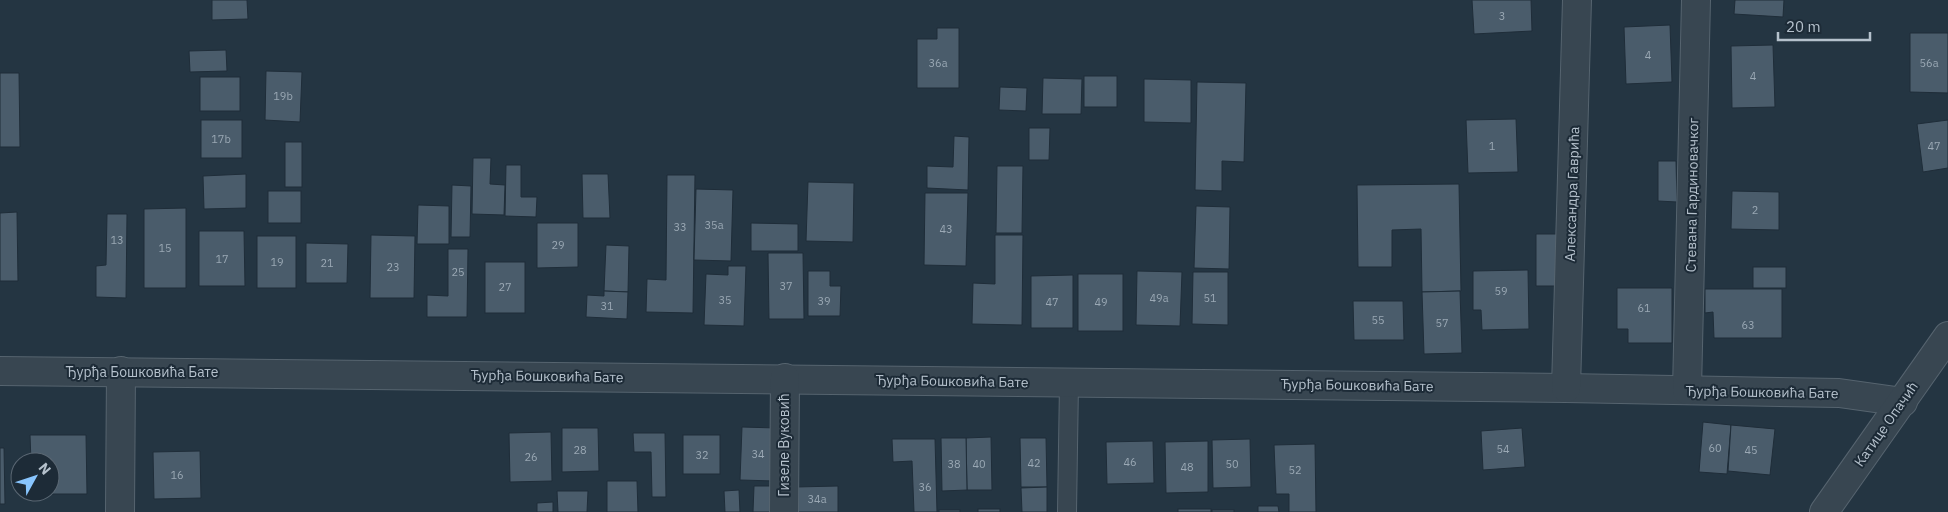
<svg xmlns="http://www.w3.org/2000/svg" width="1948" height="512" viewBox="0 0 1948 512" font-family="'IBM Plex Sans',sans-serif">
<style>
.building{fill:#4a5c6b;stroke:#1f2d39}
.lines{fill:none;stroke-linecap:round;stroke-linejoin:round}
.lane-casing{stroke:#56646f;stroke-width:20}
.street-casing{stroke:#56646f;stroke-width:30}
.lane{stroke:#384651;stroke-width:18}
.street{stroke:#384651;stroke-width:28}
.labels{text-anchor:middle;stroke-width:4;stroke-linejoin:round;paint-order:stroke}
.number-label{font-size:11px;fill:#9aa8b4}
.street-label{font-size:14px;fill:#b5c1cc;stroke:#1d2b37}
</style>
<rect width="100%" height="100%" fill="#243542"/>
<!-- building -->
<g class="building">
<polygon points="212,0 247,0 248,19 212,20"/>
<polygon points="1472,0 1531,0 1532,31 1474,34"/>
<polygon points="1735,0 1784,0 1783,17 1734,14"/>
<polygon points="1670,25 1672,82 1626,84 1624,27"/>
<polygon points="937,28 959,28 959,88 917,88 917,39 937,39"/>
<polygon points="1910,33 1948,33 1948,93 1910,92"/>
<polygon points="1773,45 1775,107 1732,108 1731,46"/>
<polygon points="226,50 227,71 190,72 189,51"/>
<polygon points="266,71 302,72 300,122 265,120"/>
<polygon points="0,73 19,73 20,147 0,147"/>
<rect x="1084" y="76" width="33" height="31"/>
<rect x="200" y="77" width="40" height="34"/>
<polygon points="1043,78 1082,79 1081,114 1042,114"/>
<polygon points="1144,79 1191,80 1191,123 1144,122"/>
<polygon points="1197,82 1246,83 1244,162 1222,161 1222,191 1195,190"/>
<polygon points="1000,87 1027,88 1026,111 999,110"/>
<polygon points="1516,119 1518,172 1468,173 1466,120"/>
<rect x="201" y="120" width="41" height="38"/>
<polygon points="1948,120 1948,168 1923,172 1917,124"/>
<polygon points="1029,128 1050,128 1049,160 1029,160"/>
<polygon points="954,136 969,137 968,190 927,188 927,166 953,167"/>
<rect x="285" y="142" width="17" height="45"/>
<polygon points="473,158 491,158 490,184 505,185 504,215 472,214"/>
<polygon points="1658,161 1676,161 1677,202 1658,201"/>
<polygon points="506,165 521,165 521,197 537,197 536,217 505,216"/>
<polygon points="997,166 1023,166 1022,233 996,233"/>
<polygon points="246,174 246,208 204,209 203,176"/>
<polygon points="582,174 608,174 610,218 583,218"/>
<polygon points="667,175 695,175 693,313 646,312 647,279 666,280"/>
<polygon points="808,182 854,183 853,242 806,241"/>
<polygon points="1459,184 1461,291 1422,292 1421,229 1392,230 1392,267 1358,267 1357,185"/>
<polygon points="452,185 471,186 470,237 451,237"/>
<polygon points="696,189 733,190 731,261 694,260"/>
<rect x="268" y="191" width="33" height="32"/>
<polygon points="1732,191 1779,192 1779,230 1731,229"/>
<polygon points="925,193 968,193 966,266 924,265"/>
<polygon points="418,205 449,206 449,244 417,244"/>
<polygon points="1196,206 1230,207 1229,269 1194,268"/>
<polygon points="186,208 186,288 144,288 144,209"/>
<polygon points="17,212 18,281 0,281 0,213"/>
<polygon points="107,214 127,214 126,298 96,297 96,266 106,265"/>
<polygon points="537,223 578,223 578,267 537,268"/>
<polygon points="751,223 798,224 798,251 751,251"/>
<polygon points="199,231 244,231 245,286 199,286"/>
<polygon points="1536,234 1562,234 1561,286 1536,286"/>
<polygon points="371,235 415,236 414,298 370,298"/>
<polygon points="995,235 1023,235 1022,325 972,324 973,283 995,284"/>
<rect x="257" y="236" width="39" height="52"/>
<polygon points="306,243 348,244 347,283 306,283"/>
<polygon points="606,245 629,246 628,292 604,291"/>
<polygon points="448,249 468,249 467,317 427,317 427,295 448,296"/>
<polygon points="768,253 803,253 804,319 769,319"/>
<rect x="485" y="262" width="40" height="51"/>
<polygon points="728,266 746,266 744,326 704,325 706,274 728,275"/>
<rect x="1753" y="267" width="33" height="21"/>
<polygon points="1528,270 1529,329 1482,330 1481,310 1473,310 1473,271"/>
<polygon points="808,271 830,271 830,286 841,286 840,316 808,316"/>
<polygon points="1137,271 1182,272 1180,326 1136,325"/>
<polygon points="1193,272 1228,272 1228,325 1192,324"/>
<rect x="1078" y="274" width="45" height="57"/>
<polygon points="1073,275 1073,328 1031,328 1031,276"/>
<polygon points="1617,288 1672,288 1672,343 1628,343 1628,329 1617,329"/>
<polygon points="1705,289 1782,289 1782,338 1714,338 1713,312 1705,313"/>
<polygon points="604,291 628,292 627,319 586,317 587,295 604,296"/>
<polygon points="1460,291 1462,353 1424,354 1422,292"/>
<polygon points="1353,301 1403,301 1404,340 1354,340"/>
<polygon points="1703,422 1731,425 1727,474 1699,472"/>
<polygon points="1731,425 1775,429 1770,475 1728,471"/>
<polygon points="742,427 776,428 775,481 740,480"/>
<polygon points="562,428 598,428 599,471 562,472"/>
<polygon points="1522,428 1525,467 1483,470 1481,431"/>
<polygon points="551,432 552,481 510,482 509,433"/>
<polygon points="633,433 665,433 666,497 652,497 651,452 634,452"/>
<polygon points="30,435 86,435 87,494 31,494 31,492 50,492 50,462 31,462"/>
<rect x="683" y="435" width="37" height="39"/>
<polygon points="991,437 992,490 967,490 966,438"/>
<polygon points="941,438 966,438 967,490 942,491"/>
<polygon points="1020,438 1046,438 1047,487 1021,487"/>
<polygon points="892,439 935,439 937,512 914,512 912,461 893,462"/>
<polygon points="1250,439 1251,487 1213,488 1212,440"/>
<polygon points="1153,441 1154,483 1107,484 1106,442"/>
<polygon points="1208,441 1208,492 1166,493 1165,442"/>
<polygon points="1315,444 1316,512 1289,512 1289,494 1276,494 1274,445"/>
<polygon points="0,448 4,448 5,504 0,504"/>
<polygon points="200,451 201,498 154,499 153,452"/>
<polygon points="607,481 637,481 638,512 607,512"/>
<polygon points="754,486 773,486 773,512 753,512"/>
<polygon points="838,486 838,512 796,512 796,487"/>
<polygon points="1047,487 1047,512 1022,512 1021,488"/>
<polygon points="739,490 740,512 725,512 724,491"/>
<polygon points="557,491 588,491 587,512 558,512"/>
<polygon points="553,502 553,512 537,512 537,503"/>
<polygon points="1258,506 1278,506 1279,512 1258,512"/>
<rect x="978" y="509" width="22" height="3"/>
<rect x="1178" y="509" width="33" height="3"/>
<rect x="939" y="510" width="21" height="2"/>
<rect x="1212" y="510" width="22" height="2"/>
</g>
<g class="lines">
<!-- lane casing -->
<g class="lane-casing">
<polyline id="lane" points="1067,512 1069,383"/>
</g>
<!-- street casing -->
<g class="street-casing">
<g id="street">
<polyline points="0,371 1566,388 1839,393 1903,402"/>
<polyline points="1566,388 1577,0"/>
<polyline points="1687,390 1696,0"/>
<polyline points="120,512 121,371"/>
<polyline points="784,512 785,378"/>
<polyline points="1824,512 1948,336"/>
</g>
</g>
<!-- lane -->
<use href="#lane" class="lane"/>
<!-- street -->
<use href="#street" class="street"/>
</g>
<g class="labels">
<!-- number labels -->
<g class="number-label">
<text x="1502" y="20">3</text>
<text x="1648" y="59">4</text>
<text x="938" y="67">36a</text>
<text x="1929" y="67">56a</text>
<text x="1753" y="80">4</text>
<text x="283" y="100">19b</text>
<text x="221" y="143">17b</text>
<text x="1492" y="150">1</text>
<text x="1934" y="150">47</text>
<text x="1755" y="214">2</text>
<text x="714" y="229">35a</text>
<text x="680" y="231">33</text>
<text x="946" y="233">43</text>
<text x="117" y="244">13</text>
<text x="558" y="249">29</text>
<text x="165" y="252">15</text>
<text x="222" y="263">17</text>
<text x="277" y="266">19</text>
<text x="327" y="267">21</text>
<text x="393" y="271">23</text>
<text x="458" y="276">25</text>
<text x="786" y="290">37</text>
<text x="505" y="291">27</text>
<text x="1501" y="295">59</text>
<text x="1159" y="302">49a</text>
<text x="1210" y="302">51</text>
<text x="725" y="304">35</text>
<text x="824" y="305">39</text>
<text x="1052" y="306">47</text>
<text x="1101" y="306">49</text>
<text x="607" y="310">31</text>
<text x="1644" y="312">61</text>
<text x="1378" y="324">55</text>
<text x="1442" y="327">57</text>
<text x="1748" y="329">63</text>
<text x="1715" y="452">60</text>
<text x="1503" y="453">54</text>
<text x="580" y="454">28</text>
<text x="1751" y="454">45</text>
<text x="758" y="458">34</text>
<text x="702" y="459">32</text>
<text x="531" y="461">26</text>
<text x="1130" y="466">46</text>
<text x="1034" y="467">42</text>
<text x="954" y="468">38</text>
<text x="979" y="468">40</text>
<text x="1232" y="468">50</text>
<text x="1187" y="471">48</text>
<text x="1295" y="474">52</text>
<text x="177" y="479">16</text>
<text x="925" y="491">36</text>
<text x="817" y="503">34a</text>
</g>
<!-- street labels -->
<g class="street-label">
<text transform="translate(1572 194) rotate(-88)" y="5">Александра Гаврића</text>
<text transform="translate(1692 195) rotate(-89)" y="5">Стевана Гардиновачког</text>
<text x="142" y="377">Ђурђа Бошковића Бате</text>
<text transform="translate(547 376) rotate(1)" y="5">Ђурђа Бошковића Бате</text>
<text transform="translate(952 381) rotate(1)" y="5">Ђурђа Бошковића Бате</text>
<text transform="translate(1357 385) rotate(1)" y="5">Ђурђа Бошковића Бате</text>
<text transform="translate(1762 392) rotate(1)" y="5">Ђурђа Бошковића Бате</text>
<text transform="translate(1886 424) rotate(-55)" y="5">Катице Опачић</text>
<text transform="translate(784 445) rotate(-90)" y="5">Гизеле Вуковић</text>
</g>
</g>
<!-- north arrow -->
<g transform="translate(35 477) rotate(50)"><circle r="24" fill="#1d2b37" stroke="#5a6773"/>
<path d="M0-4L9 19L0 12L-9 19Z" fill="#88c5fe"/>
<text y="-8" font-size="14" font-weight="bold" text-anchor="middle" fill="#b5c1cc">N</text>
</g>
<!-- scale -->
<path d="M1778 32v8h92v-8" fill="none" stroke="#b5c1cc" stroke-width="2.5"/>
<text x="1786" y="32" font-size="15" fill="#b5c1cc" stroke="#1d2b37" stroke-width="4" paint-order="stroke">20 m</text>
</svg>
